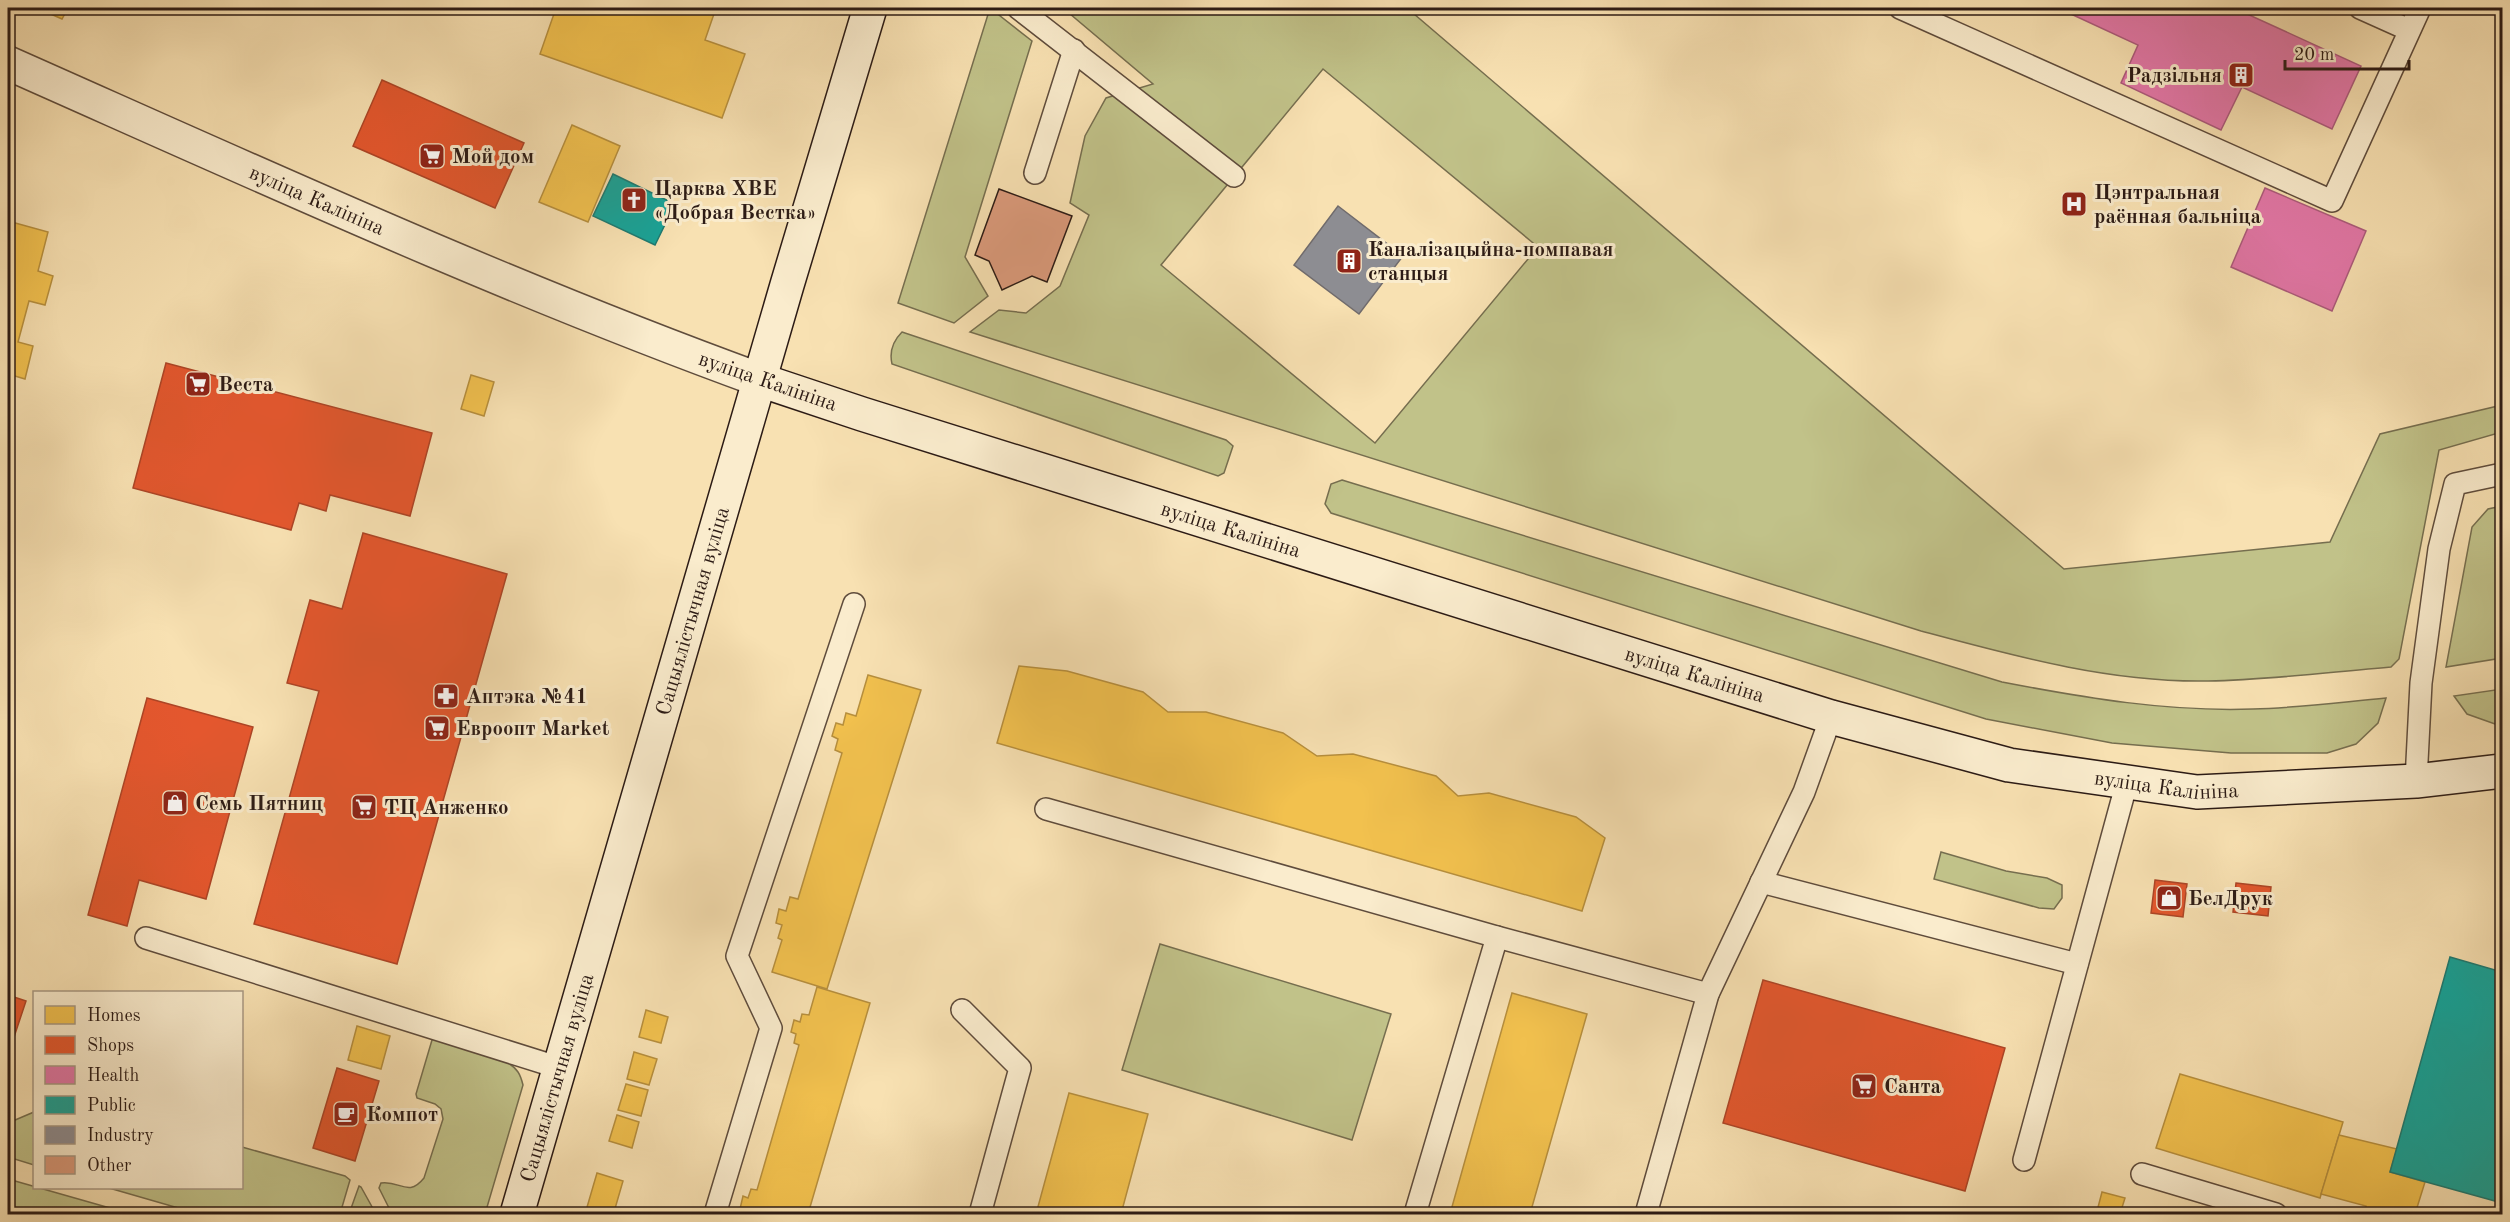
<svg xmlns="http://www.w3.org/2000/svg" width="2510" height="1222" viewBox="0 0 2510 1222" font-family="'Old Standard TT',serif">
<style>
.green{fill:#c1c289;stroke:#766e4f;stroke-width:1.5;fill-rule:evenodd}
.homes{fill:#f2c14e;stroke:#b78f3d;stroke-width:1.5}
.shops{fill:#e4572e;stroke:#ad4526;stroke-width:1.5}
.health{fill:#e377a8;stroke:#ac5b7c;stroke-width:1.5}
.public{fill:#17a398;stroke:#1d7a71;stroke-width:1.5}
.industry{fill:#8d8d92;stroke:#706b6c;stroke-width:1.5}
.building{fill:#db9a7b;stroke:#2c1b15;stroke-width:1.5}
.lines{fill:none;stroke-linecap:round;stroke-linejoin:round}
.service-casing{stroke:#5f4c3c;stroke-width:24}
.tertiary-casing{stroke:#5f4c3c;stroke-width:36}
.secondary-casing{stroke:#2c1b15;stroke-width:36}
.service{stroke:#faeccd;stroke-width:21}
.tertiary{stroke:#faeccd;stroke-width:33}
.secondary{stroke:#faeccd;stroke-width:33}
.labels{text-anchor:middle;stroke-width:6;stroke-linejoin:round;paint-order:stroke}
.poi-label{font-size:21px;font-weight:bold;fill:#2c1b15;stroke:#faeccd;text-anchor:start}
.street-label{font-size:21px;fill:#2c1b15;stroke:#faeccd}
</style>
<rect width="100%" height="100%" fill="#f8e1b2"/>
<filter id="stains"><feTurbulence type="fractalNoise" baseFrequency=".00333" numOctaves="4"/><feColorMatrix values="0 0 0 0 .2 0 0 0 0 .09 0 0 0 0 .02 0 0 0 .5 -.17"/></filter>
<radialGradient id="worn" r=".72"><stop offset=".6" stop-color="#630" stop-opacity="0"/><stop offset="1" stop-color="#630" stop-opacity=".3"/></radialGradient>
<!-- green -->
<g class="green">
<polygon points="990,8 1032,41 965,257 988,296 954,323 898,303"/>
<path d="M1063 8H1407L2064 569 2330 542 2380 434 2502 405V432L2439 450 2399 659 2391 667C2330 672 2269 680 2208 681 2111 683 2014 656 1921 631L970 332 999 310 1026 313 1060 286 1089 215 1070 203 1085 136 1106 98 1153 84ZM1323 69 1538 247 1375 443 1161 265Z"/>
<path d="M902 332 1226 440 1233 446 1224 473 1218 476 892 364C889 351 893 341 902 332Z"/>
<path d="M1342 480 2002 682C2085 698 2169 712 2253 709 2298 708 2342 702 2386 698L2378 723 2356 744 2327 753H2231L2112 743 1986 719 1331 513 1325 504 1331 484Z"/>
<polygon points="2502,506 2502,658 2446,667 2472,527 2488,509"/>
<polygon points="2502,689 2502,723 2495,724 2467,714 2454,696"/>
<polygon points="1941,852 2006,871 2047,878 2062,885 2062,898 2054,909 2039,908 1934,879"/>
<polygon points="1160,944 1391,1014 1352,1140 1122,1070"/>
<path d="M436 1037C457 1044 505 1053 518 1072 520 1075 522 1081 523 1085L485 1214H392L379 1188 381 1183C400 1180 408 1198 424 1178L443 1119 441 1109 435 1104 417 1098 416 1094 432 1040Z"/>
<polygon points="34,1112 34,1165 8,1157 8,1123"/>
<polygon points="242,1147 345,1176 350,1180 340,1214 199,1214 109,1188 242,1188"/>
<polygon points="8,1179 131,1214 8,1214"/>
<polygon points="359,1186 361,1187 376,1214 349,1214"/>
</g>
<!-- homes -->
<g class="homes">
<polygon points="37,8 68,8 62,19"/>
<polygon points="556,8 617,8 623,10 624,8 716,8 705,40 745,54 722,118 540,54"/>
<polygon points="572,125 620,146 588,222 539,202"/>
<polygon points="8,221 48,232 38,271 53,276 45,305 29,301 18,342 33,346 25,379 8,374"/>
<polygon points="471,375 494,382 484,416 461,409"/>
<polygon points="1019,666 1067,671 1143,692 1168,712 1206,712 1283,733 1317,756 1353,754 1436,776 1458,796 1489,793 1576,817 1605,838 1582,911 997,743"/>
<polygon points="868,675 921,690 827,989 772,972 782,940 778,938 782,925 776,923 779,909 786,911 790,897 798,899 842,753 835,750 838,739 832,736 836,723 843,725 846,713 856,716"/>
<polygon points="817,987 870,1003 808,1214 743,1214 744,1210 740,1209 743,1196 748,1198 751,1189 757,1190 799,1045 794,1043 796,1034 791,1032 794,1020 800,1022 802,1014 809,1015"/>
<polygon points="1512,993 1587,1014 1530,1214 1450,1214"/>
<polygon points="646,1010 668,1017 661,1043 639,1037"/>
<polygon points="357,1026 390,1036 381,1069 348,1060"/>
<polygon points="634,1052 657,1059 649,1085 627,1079"/>
<polygon points="2180,1074 2343,1122 2320,1198 2156,1148"/>
<polygon points="626,1084 648,1090 641,1116 618,1110"/>
<polygon points="1069,1093 1148,1114 1121,1214 1036,1214"/>
<polygon points="617,1115 639,1122 632,1148 609,1141"/>
<polygon points="2339,1135 2397,1149 2390,1172 2425,1182 2415,1214 2378,1214 2366,1211 2366,1206 2321,1194"/>
<polygon points="597,1173 623,1181 614,1212 607,1210 605,1214 585,1214"/>
<polygon points="2102,1192 2125,1198 2120,1214 2097,1211"/>
</g>
<!-- shops -->
<g class="shops">
<polygon points="382,80 524,143 495,208 353,146"/>
<polygon points="166,363 432,433 410,516 330,495 326,511 299,503 291,530 133,488"/>
<polygon points="363,533 507,574 397,964 254,924 319,691 287,683 310,600 342,609"/>
<polygon points="147,698 253,727 206,899 139,880 127,926 88,915"/>
<polygon points="2155,880 2187,884 2183,917 2151,913"/>
<polygon points="2236,883 2271,887 2268,916 2233,912"/>
<polygon points="1763,980 2005,1048 1965,1191 1723,1123"/>
<polygon points="8,995 26,1001 9,1052 8,1051"/>
<polygon points="337,1068 379,1081 355,1161 313,1148"/>
</g>
<!-- health -->
<g class="health">
<polygon points="2058,8 2234,8 2361,66 2332,129 2242,87 2221,130 2121,83 2138,45"/>
<polygon points="2265,188 2366,231 2332,311 2231,267"/>
</g>
<!-- public -->
<g class="public">
<polygon points="613,174 675,204 655,245 593,216"/>
<polygon points="2450,957 2502,972 2502,1203 2390,1172"/>
</g>
<!-- industry -->
<polygon class="industry" points="1338,206 1403,256 1359,314 1294,265"/>
<!-- building -->
<polygon class="building" points="999,189 1072,216 1047,282 1032,276 1002,290 989,261 975,255"/>
<g class="lines">
<!-- service casing -->
<g class="service-casing">
<g id="service">
<polyline points="1018,8 1234,176"/>
<polyline points="1900,8 2332,201 2420,8"/>
<polyline points="2360,8 2409,30"/>
<polyline points="1035,173 1074,50"/>
<polyline points="2416,781 2421,683 2439,549 2455,484 2502,474"/>
<polyline points="1046,809 1497,937 1708,994"/>
<polyline points="1761,882 2077,964"/>
<polyline points="146,938 560,1068"/>
<polyline points="962,1010 1020,1068 980,1214"/>
<polyline points="2024,1160 2127,782"/>
<polyline points="2142,1174 2276,1214"/>
<polyline points="715,1214 771,1028 737,956 854,604"/>
<polyline points="1415,1214 1497,937"/>
<polyline points="1646,1214 1708,994 1804,792 1831,717"/>
</g>
</g>
<!-- tertiary casing -->
<g class="tertiary-casing">
<g id="tertiary">
<path id="s1" d="M8 63C256 173 504 287 760 380"/>
</g>
</g>
<!-- secondary casing -->
<g class="secondary-casing">
<g id="secondary">
<path id="s2" d="M760 380 862 414 1831 717 2009 765 2197 792 2416 781 2502 771"/>
<path id="s3" d="M517 1214 787 285 870 8"/>
</g>
</g>
<!-- service -->
<use href="#service" class="service"/>
<!-- tertiary -->
<use href="#tertiary" class="tertiary"/>
<!-- secondary -->
<use href="#secondary" class="secondary"/>
</g>
<!-- icons -->
<defs>
<g id="building-square" transform="scale(1.35)"><rect x="-9" y="-9" width="18" height="18" rx="4" fill="#8f2418" stroke="#faeccd"/><path d="M-4-6H4V6H1V3H-1V6H-4ZM-2.5-4.3h1.7v1.8h-1.7ZM.8-4.3h1.7v1.8H.8ZM-2.5-1h1.7V.8h-1.7ZM.8-1h1.7V.8H.8Z" fill="#fff"/></g>
<g id="supermarket-square" transform="scale(1.35)"><rect x="-9" y="-9" width="18" height="18" rx="4" fill="#8f2418" stroke="#faeccd"/><path d="M-6-5.5h2.5l.6 2H6L4.5 2H-2.5L-4.4-4H-6ZM-1.5 3.2a1.3 1.3 0 1 0 .1 0ZM3 3.2a1.3 1.3 0 1 0 .1 0Z" fill="#fff"/></g>
<g id="church-square" transform="scale(1.35)"><rect x="-9" y="-9" width="18" height="18" rx="4" fill="#8f2418" stroke="#faeccd"/><path d="M-1.2-6h2.4v3.5h3.3v2.4h-3.3V6h-2.4V-.1h-3.3v-2.4h3.3Z" fill="#fff"/></g>
<g id="hospital-square" transform="scale(1.35)"><rect x="-9" y="-9" width="18" height="18" rx="4" fill="#8f2418" stroke="#faeccd"/><path d="M-5-5h3v3.5h4V-5h3V5h-3V1.5h-4V5h-3Z" fill="#fff"/></g>
<g id="pharmacy-square" transform="scale(1.35)"><rect x="-9" y="-9" width="18" height="18" rx="4" fill="#8f2418" stroke="#faeccd"/><path d="M-2-6h4v4h4v4h-4v4h-4v-4h-4v-4h4Z" fill="#fff"/></g>
<g id="shop-square" transform="scale(1.35)"><rect x="-9" y="-9" width="18" height="18" rx="4" fill="#8f2418" stroke="#faeccd"/><path d="M-5-2.5h2.3a2.7 3.5 0 0 1 5.4 0H5L5.5 6h-11ZM-1.5-2.5h3a1.5 2.3 0 0 0-3 0Z" fill="#fff"/></g>
<g id="cafe-square" transform="scale(1.35)"><rect x="-9" y="-9" width="18" height="18" rx="4" fill="#8f2418" stroke="#faeccd"/><path d="M-5.5-4.5H6V0H3Q3 3.5 0 3.5H-2.5Q-5.5 3.5-5.5 0ZM3-3.2v2h1.7v-2ZM-6 4.5H4V6H-6Z" fill="#fff"/></g>
</defs>
<g fill-rule="evenodd">
<use href="#building-square" x="2241" y="75"/>
<use href="#supermarket-square" x="432" y="156"/>
<use href="#church-square" x="634" y="200"/>
<use href="#hospital-square" x="2074" y="204"/>
<use href="#building-square" x="1349" y="261"/>
<use href="#supermarket-square" x="198" y="384"/>
<use href="#pharmacy-square" x="446" y="696"/>
<use href="#supermarket-square" x="437" y="728"/>
<use href="#shop-square" x="175" y="803"/>
<use href="#supermarket-square" x="364" y="807"/>
<use href="#shop-square" x="2169" y="898"/>
<use href="#supermarket-square" x="1864" y="1086"/>
<use href="#cafe-square" x="346" y="1114"/>
</g>
<g class="labels">
<!-- poi labels -->
<g class="poi-label">
<text x="2222" y="82" text-anchor="end">Радзільня</text>
<text x="452" y="163">Мой дом</text>
<text x="654" y="195">Царква ХВЕ<tspan x="654" dy="24">«Добрая Вестка»</tspan></text>
<text x="2094" y="199">Цэнтральная<tspan x="2094" dy="24">раённая бальніца</tspan></text>
<text x="1368" y="256">Каналізацыйна-помпавая<tspan x="1368" dy="24">станцыя</tspan></text>
<text x="218" y="391">Веста</text>
<text x="466" y="703">Аптэка №41</text>
<text x="456" y="735">Евроопт Market</text>
<text x="195" y="810">Семь Пятниц</text>
<text x="384" y="814">ТЦ Анженко</text>
<text x="2188" y="905">БелДрук</text>
<text x="1884" y="1093">Санта</text>
<text x="366" y="1121">Компот</text>
</g>
<!-- street labels -->
<g class="street-label">
<text dy="7" stroke="none"><textPath href="#s1" startOffset="338">вуліца Калініна</textPath></text>
<text transform="translate(768 381) rotate(19)" y="7">вуліца Калініна</text>
<text dy="7" stroke="none"><textPath href="#s2" startOffset="494">вуліца Калініна</textPath></text>
<text dy="7" stroke="none"><textPath href="#s3" startOffset="628">Сацыялістычная вуліца</textPath></text>
<text dy="7" stroke="none"><textPath href="#s2" startOffset="980">вуліца Калініна</textPath></text>
<text dy="7" stroke="none"><textPath href="#s2" startOffset="1466">вуліца Калініна</textPath></text>
<text dy="7" stroke="none"><textPath href="#s3" startOffset="142">Сацыялістычная вуліца</textPath></text>
</g>
</g>
<!-- margin -->
<rect width="2510" height="1222" fill="none" stroke="#f8e1b2" stroke-width="30"/>
<rect x="9" y="9" width="2492" height="1204" fill="none" stroke="#2c1b15" stroke-width="3"/>
<rect x="15" y="15" width="2480" height="1192" fill="none" stroke="#2c1b15" stroke-width="1.5"/>
<!-- legend -->
<rect x="33" y="991" width="210" height="198" fill="#faeccd" stroke="#a89883" stroke-width="1.5"/>
<rect x="45" y="1006" width="30" height="18" fill="#f2c14e" stroke="#a89883" stroke-width="1.5"/>
<text x="87" y="1021" font-size="18" fill="#2c1b15">Homes</text>
<rect x="45" y="1036" width="30" height="18" fill="#e4572e" stroke="#a89883" stroke-width="1.5"/>
<text x="87" y="1051" font-size="18" fill="#2c1b15">Shops</text>
<rect x="45" y="1066" width="30" height="18" fill="#e377a8" stroke="#a89883" stroke-width="1.5"/>
<text x="87" y="1081" font-size="18" fill="#2c1b15">Health</text>
<rect x="45" y="1096" width="30" height="18" fill="#17a398" stroke="#a89883" stroke-width="1.5"/>
<text x="87" y="1111" font-size="18" fill="#2c1b15">Public</text>
<rect x="45" y="1126" width="30" height="18" fill="#8d8d92" stroke="#a89883" stroke-width="1.5"/>
<text x="87" y="1141" font-size="18" fill="#2c1b15">Industry</text>
<rect x="45" y="1156" width="30" height="18" fill="#db9a7b" stroke="#a89883" stroke-width="1.5"/>
<text x="87" y="1171" font-size="18" fill="#2c1b15">Other</text>
<!-- scale -->
<path d="M2285 60v9h124v-9" fill="none" stroke="#2c1b15" stroke-width="3"/>
<text x="2294" y="60" font-size="18" fill="#2c1b15" stroke="#faeccd" stroke-width="4.5" paint-order="stroke">20 m</text>
<rect width="100%" height="100%" filter="url(#stains)"/>
<rect width="100%" height="100%" fill="url(#worn)"/>
</svg>
